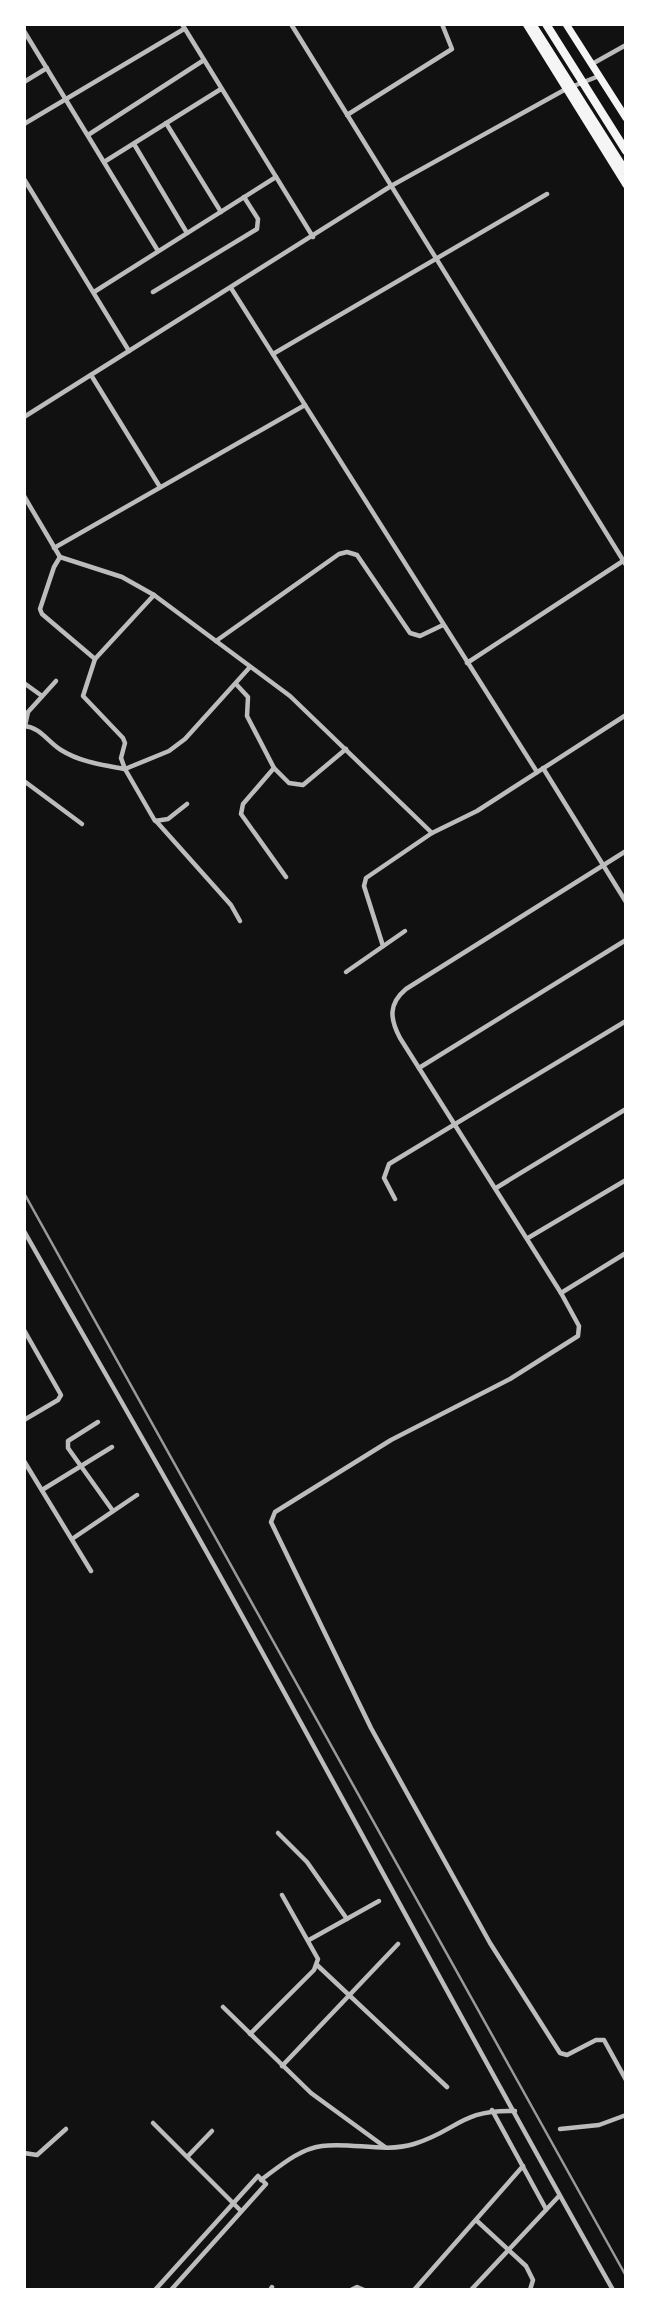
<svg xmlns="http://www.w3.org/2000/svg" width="650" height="2314" viewBox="0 0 650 2314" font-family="Barlow,sans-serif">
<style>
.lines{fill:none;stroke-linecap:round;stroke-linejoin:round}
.minor{stroke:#bcbcbc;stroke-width:4.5}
.secondary{stroke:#f5f5f5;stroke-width:7}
.trunk{stroke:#f5f5f5;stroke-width:8}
.rail{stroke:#9a9a9a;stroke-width:2.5}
</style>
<rect width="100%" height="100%" fill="#111"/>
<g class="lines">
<!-- minor -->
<g class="minor">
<polyline points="182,24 313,237"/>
<polyline points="291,24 626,565"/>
<polyline points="24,31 158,251"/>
<polyline points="592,64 626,45"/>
<polyline points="24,82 47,68"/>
<polyline points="347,115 452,49 442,24"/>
<polyline points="166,123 221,212"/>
<polyline points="24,124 184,29"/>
<polyline points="88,135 204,60"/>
<polyline points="134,144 187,233"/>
<polyline points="104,162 221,89"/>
<polyline points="24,179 129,351"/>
<polyline points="231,288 537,772"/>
<polyline points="94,292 276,177"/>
<polyline points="153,292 257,229 258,219 244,197"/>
<polyline points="273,354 547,194"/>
<polyline points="91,375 160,487"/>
<polyline points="24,417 391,186 566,89 599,76"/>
<polyline points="24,496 60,557 122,577 154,595 290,696 432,833 477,811 626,715"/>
<polyline points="54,548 305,405"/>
<polyline points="60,557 54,567 40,609 42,614 95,659 154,595"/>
<polyline points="216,641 339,554 347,552 357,555 410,633 420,636 443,625"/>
<polyline points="95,659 83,696 123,738 125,743 121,758 125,769"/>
<polyline points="467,663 623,561"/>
<polyline points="24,683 42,696"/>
<polyline points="236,684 248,697 247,716 274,768 243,804 241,814 286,877"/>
<path d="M24 726C40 727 48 742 61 750 80 762 103 765 124 769"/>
<polyline points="25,726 28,712 56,681"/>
<polyline points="274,768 289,783 303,785 346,749"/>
<polyline points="543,768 626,902"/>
<polyline points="24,781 82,824"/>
<polyline points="187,804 168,819 155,821 125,769 169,751 185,739 250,667"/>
<polyline points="156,821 231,905 240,921"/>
<path d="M626 851 406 989C388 1004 390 1019 400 1038L561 1293 579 1326 578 1336 510 1379 391 1440 275 1512 271 1522 371 1728 490 1943 560 2053 567 2055 596 2040H604L626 2080"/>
<polyline points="383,946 364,886 366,878 432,833"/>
<polyline points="346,972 405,931"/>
<polyline points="419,1068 626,940"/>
<polyline points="496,1188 626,1109"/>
<polyline points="395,1199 384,1178 389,1164 626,1021"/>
<path d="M24 1231C96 1358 170 1485 240 1612 365 1838 486 2066 613 2290"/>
<polyline points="528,1238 626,1180"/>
<polyline points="561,1293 626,1253"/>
<polyline points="24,1330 61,1395 58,1400 24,1420"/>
<polyline points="98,1422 68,1441 68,1448 113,1511"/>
<polyline points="24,1461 91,1571"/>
<polyline points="42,1490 112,1447"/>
<polyline points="72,1539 137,1495"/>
<polyline points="278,1833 307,1862 347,1919"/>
<polyline points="309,1940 379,1901"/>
<polyline points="317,1965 447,2087"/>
<polyline points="223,2007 311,2093 385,2147"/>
<polyline points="250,2034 314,1970 318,1959 282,1895"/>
<polyline points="282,2066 398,1944"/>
<polyline points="492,2110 546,2209"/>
<polyline points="153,2123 241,2211"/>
<polyline points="560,2129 599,2125 626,2115"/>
<polyline points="24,2153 37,2155 66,2129"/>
<polyline points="188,2156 212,2131"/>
<path d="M261 2180C280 2166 299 2149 322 2146 352 2142 384 2153 414 2144 457 2131 461 2109 515 2111"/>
<polyline points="476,2220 526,2266 533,2280 530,2290"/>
<polyline points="155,2290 258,2176 266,2184 171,2290"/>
<polyline points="270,2290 272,2287"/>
<polyline points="351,2290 357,2287 364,2290"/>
<polyline points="414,2290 523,2166"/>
<polyline points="471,2290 559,2196"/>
</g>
<!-- secondary -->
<g class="secondary">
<polyline points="526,24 626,185"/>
<polyline points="566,24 626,118"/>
</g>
<!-- trunk -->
<g class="trunk">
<polyline points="532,24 626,172"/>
<polyline points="546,24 626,151"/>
</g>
<!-- rail -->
<polyline class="rail" points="24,1193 626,2276"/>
</g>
<!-- border -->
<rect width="650" height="2314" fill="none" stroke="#ffffff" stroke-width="52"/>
</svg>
